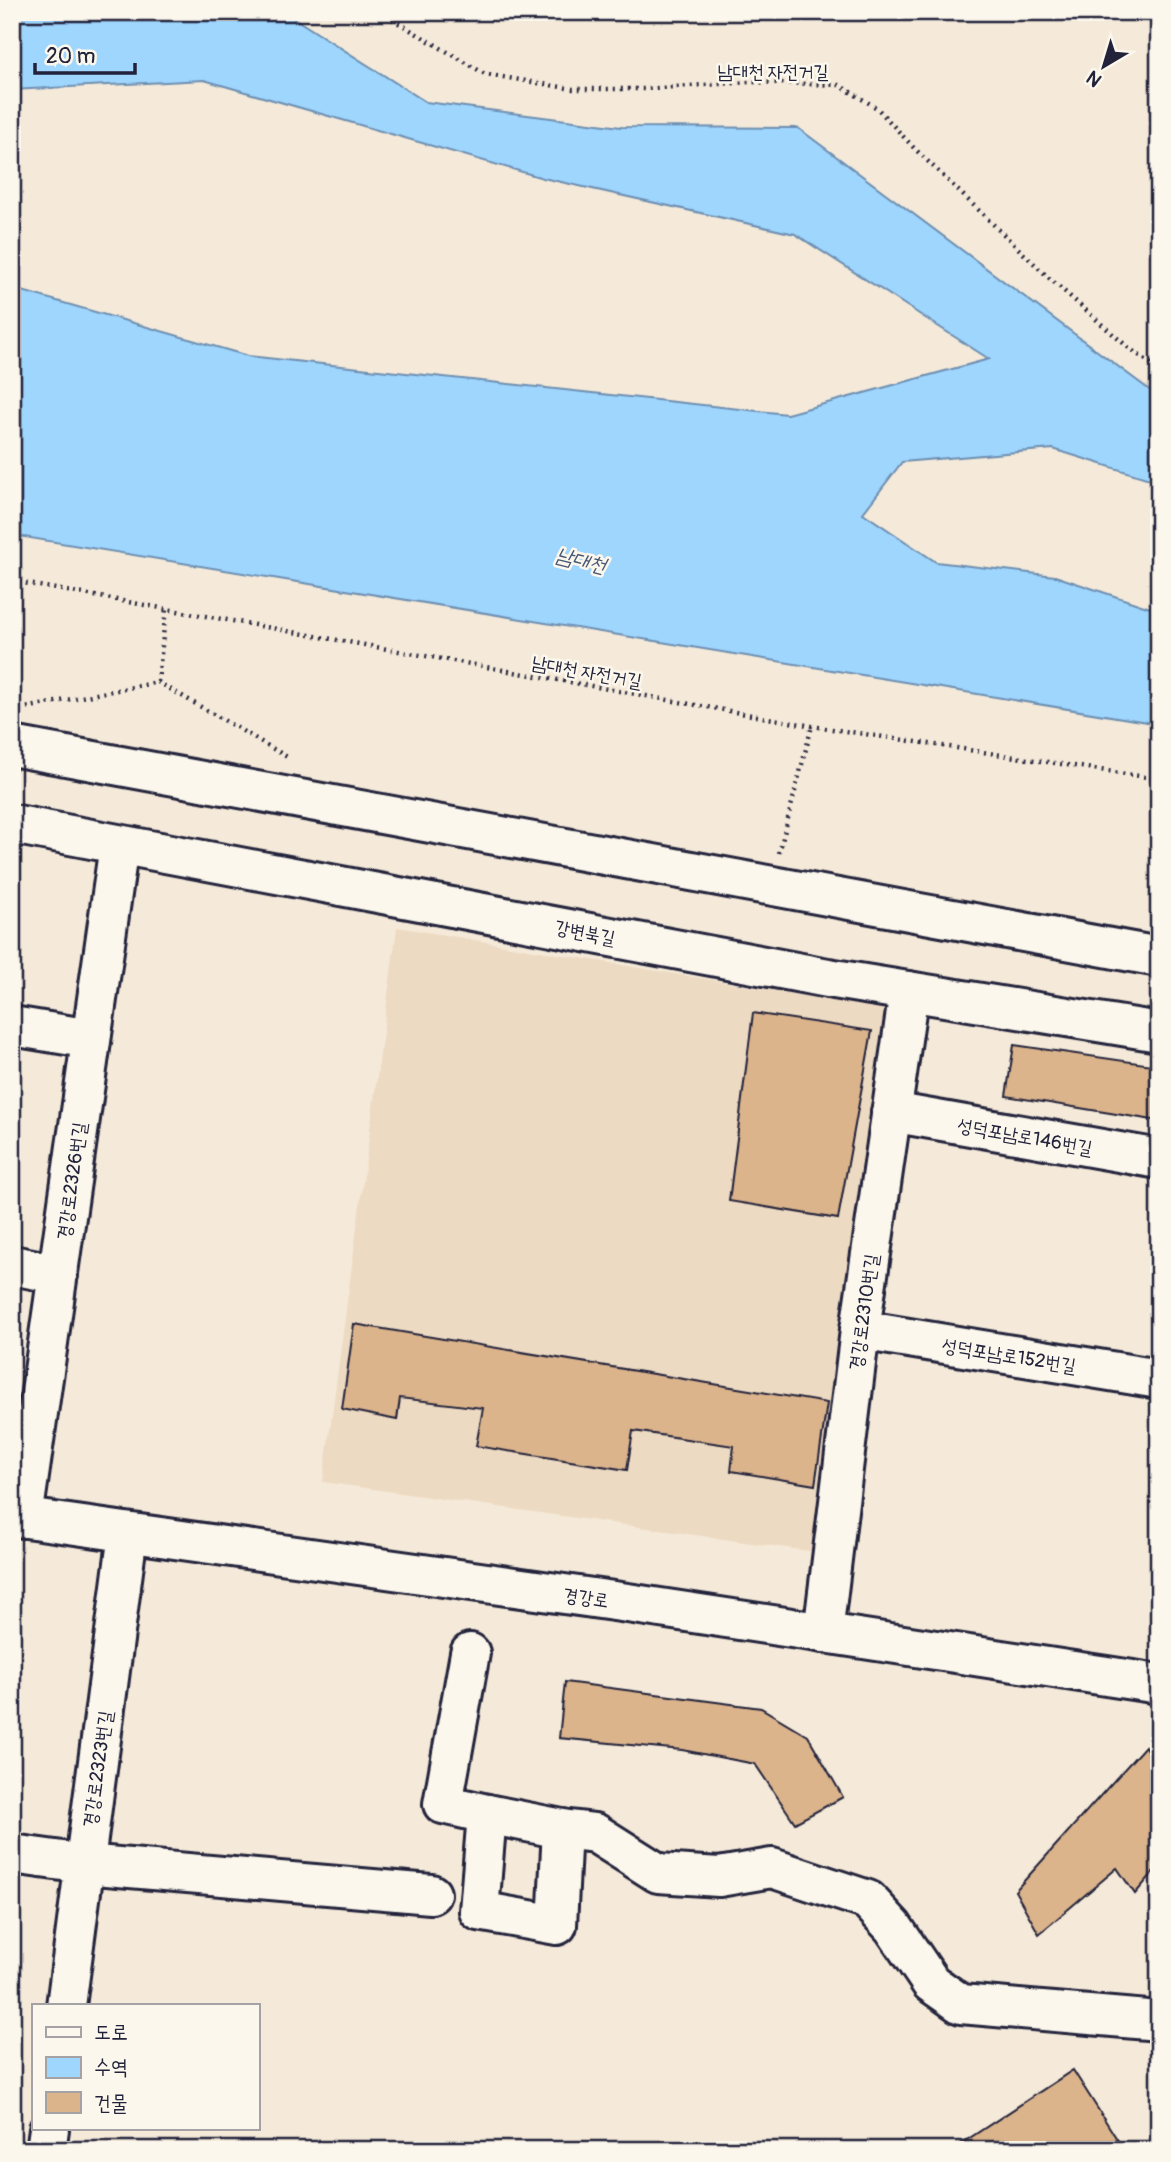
<svg xmlns="http://www.w3.org/2000/svg" width="1171" height="2162" viewBox="0 0 1171 2162" font-family="Pangolin,'Poor Story',sans-serif">
<style>
.built{fill:#eddac2}
.water{fill:#9fd6fe;stroke:#6d8eb0;stroke-width:2}
.building{fill:#dbb48c;stroke:#22223b;stroke-width:2}
.lines{fill:none;stroke-linecap:round;stroke-linejoin:round}
.minor-casing{stroke:#22223b;stroke-width:44}
.path{stroke:#22223b;stroke-width:4.5;stroke-dasharray:2 5;stroke-linecap:butt}
.minor{stroke:#fbf7ec;stroke-width:38}
.labels{text-anchor:middle;stroke-width:5;stroke-linejoin:round;paint-order:stroke}
.street-label{font-size:19px;fill:#22223b;stroke:#fbf7ec}
.water-label{font-size:21px;font-style:italic;fill:#485876;stroke:#fbf7ec}
</style>
<rect width="100%" height="100%" fill="#f5ead9"/>
<filter id="ink" filterUnits="userSpaceOnUse"><feTurbulence type="fractalNoise" baseFrequency=".0143" numOctaves="2"/><feDisplacementMap in="SourceGraphic" scale="14" xChannelSelector="R" yChannelSelector="G"/><feConvolveMatrix kernelMatrix="1 2 1 2 8 2 1 2 1" color-interpolation-filters="sRGB"/></filter>
<g filter="url(#ink)">
<!-- built -->
<polygon class="built" points="397,927 896,1011 815,1552 323,1482"/>
<!-- water -->
<polygon class="water" points="12,12 284,12 426,102 621,127 798,128 1159,397 1159,482 1053,449 902,462 863,513 936,562 1055,576 1159,611 1159,724 12,535 12,288 248,356 787,414 989,359 795,234 543,178 204,80 12,90"/>
<!-- building -->
<g class="building">
<polygon points="753,1013 872,1031 838,1219 729,1201"/>
<polygon points="1014,1045 1159,1066 1159,1121 1006,1096"/>
<polygon points="354,1324 827,1403 815,1485 731,1471 734,1446 633,1431 627,1470 476,1446 483,1408 400,1398 397,1420 342,1409"/>
<polygon points="565,1682 761,1708 808,1736 843,1797 795,1823 755,1764 682,1750 559,1738"/>
<polygon points="1145,1746 1159,1774 1159,1866 1135,1894 1117,1868 1039,1934 1015,1891"/>
<polygon points="1073,2070 1124,2150 958,2150 956,2147"/>
</g>
<g class="lines">
<!-- minor casing -->
<g class="minor-casing">
<g id="minor">
<polyline points="12,746 1159,957"/>
<polyline points="12,824 828,978 1159,1032"/>
<polyline points="12,1026 91,1039"/>
<polyline points="891,1112 1159,1159"/>
<polyline points="12,1265 58,1274"/>
<polyline points="860,1330 1159,1379"/>
<polyline points="12,1516 621,1602 1159,1684"/>
<polyline points="23,1518 119,845"/>
<polyline points="823,1633 860,1330 909,991"/>
<polyline points="470,1653 443,1804 487,1814 479,1911 557,1925 562,1829 595,1833 658,1873 719,1877 772,1868 868,1900 893,1927 931,1983 961,2004 1159,2021"/>
<polyline points="487,1814 562,1829"/>
<polyline points="12,1854 84,1864 431,1894"/>
<polyline points="66,2006 128,1533"/>
<polyline points="46,2150 49,2129"/>
</g>
</g>
<!-- path -->
<g class="path">
<polyline points="380,12 485,74 573,89 644,89 750,82 839,85 877,108 914,148 1048,277 1130,349 1159,369"/>
<polyline points="12,581 812,726 1159,779"/>
<polyline points="158,682 166,609"/>
<polyline points="20,709 158,682 289,758"/>
<polyline points="779,853 812,726"/>
</g>
<!-- minor -->
<use href="#minor" class="minor"/>
</g>
</g>
<g class="labels">
<!-- street labels -->
<g class="street-label">
<text x="773" y="78">남대천 자전거길</text>
<text transform="translate(587 671) rotate(10)" y="7">남대천 자전거길</text>
<text transform="translate(585 932) rotate(11)" y="7">강변북길</text>
<text transform="translate(1025 1136) rotate(10)" y="7">성덕포남로146번길</text>
<text transform="translate(71 1181) rotate(-82)" y="7">경강로2326번길</text>
<text transform="translate(863 1312) rotate(-82)" y="7">경강로2310번길</text>
<text transform="translate(1009 1355) rotate(9)" y="7">성덕포남로152번길</text>
<text transform="translate(586 1597) rotate(8)" y="7">경강로</text>
<text transform="translate(97 1769) rotate(-82)" y="7">경강로2323번길</text>
</g>
<!-- water labels -->
<g class="water-label">
<text transform="translate(581 560) rotate(14)" y="7">남대천</text>
</g>
</g>
<!-- margin -->
<rect width="1171" height="2162" fill="none" stroke="#fbf7ec" stroke-width="42"/>
<rect x="21" y="21" width="1129" height="2120" fill="none" stroke="#22223b" stroke-width="2.5" filter="url(#ink)"/>
<!-- legend -->
<rect x="32" y="2004" width="228" height="126" fill="#fbf7ec" stroke="#a4a2a5" stroke-width="2"/>
<rect x="46" y="2027" width="35" height="10" fill="#fbf7ec" stroke="#a4a2a5" stroke-width="2"/>
<text x="94" y="2039" font-size="21" fill="#22223b">도로</text>
<rect x="46" y="2057" width="35" height="21" fill="#9fd6fe" stroke="#a4a2a5" stroke-width="2"/>
<text x="94" y="2074" font-size="21" fill="#22223b">수역</text>
<rect x="46" y="2092" width="35" height="21" fill="#dbb48c" stroke="#a4a2a5" stroke-width="2"/>
<text x="94" y="2110" font-size="21" fill="#22223b">건물</text>
<!-- north arrow -->
<g transform="translate(1104 66) rotate(218)" stroke="#fbf7ec" stroke-width="5" paint-order="stroke">
<path d="M0-5L12 26L0 18L-12 26Z" fill="#22223b"/>
<text y="-10" font-size="19" font-weight="bold" text-anchor="middle" fill="#22223b">N</text>
</g>
<!-- scale -->
<path d="M35 63v10h100v-10" fill="none" stroke="#22223b" stroke-width="3.5"/>
<text x="46" y="63" font-size="21" fill="#22223b" stroke="#fbf7ec" stroke-width="5" paint-order="stroke">20 m</text>
</svg>
